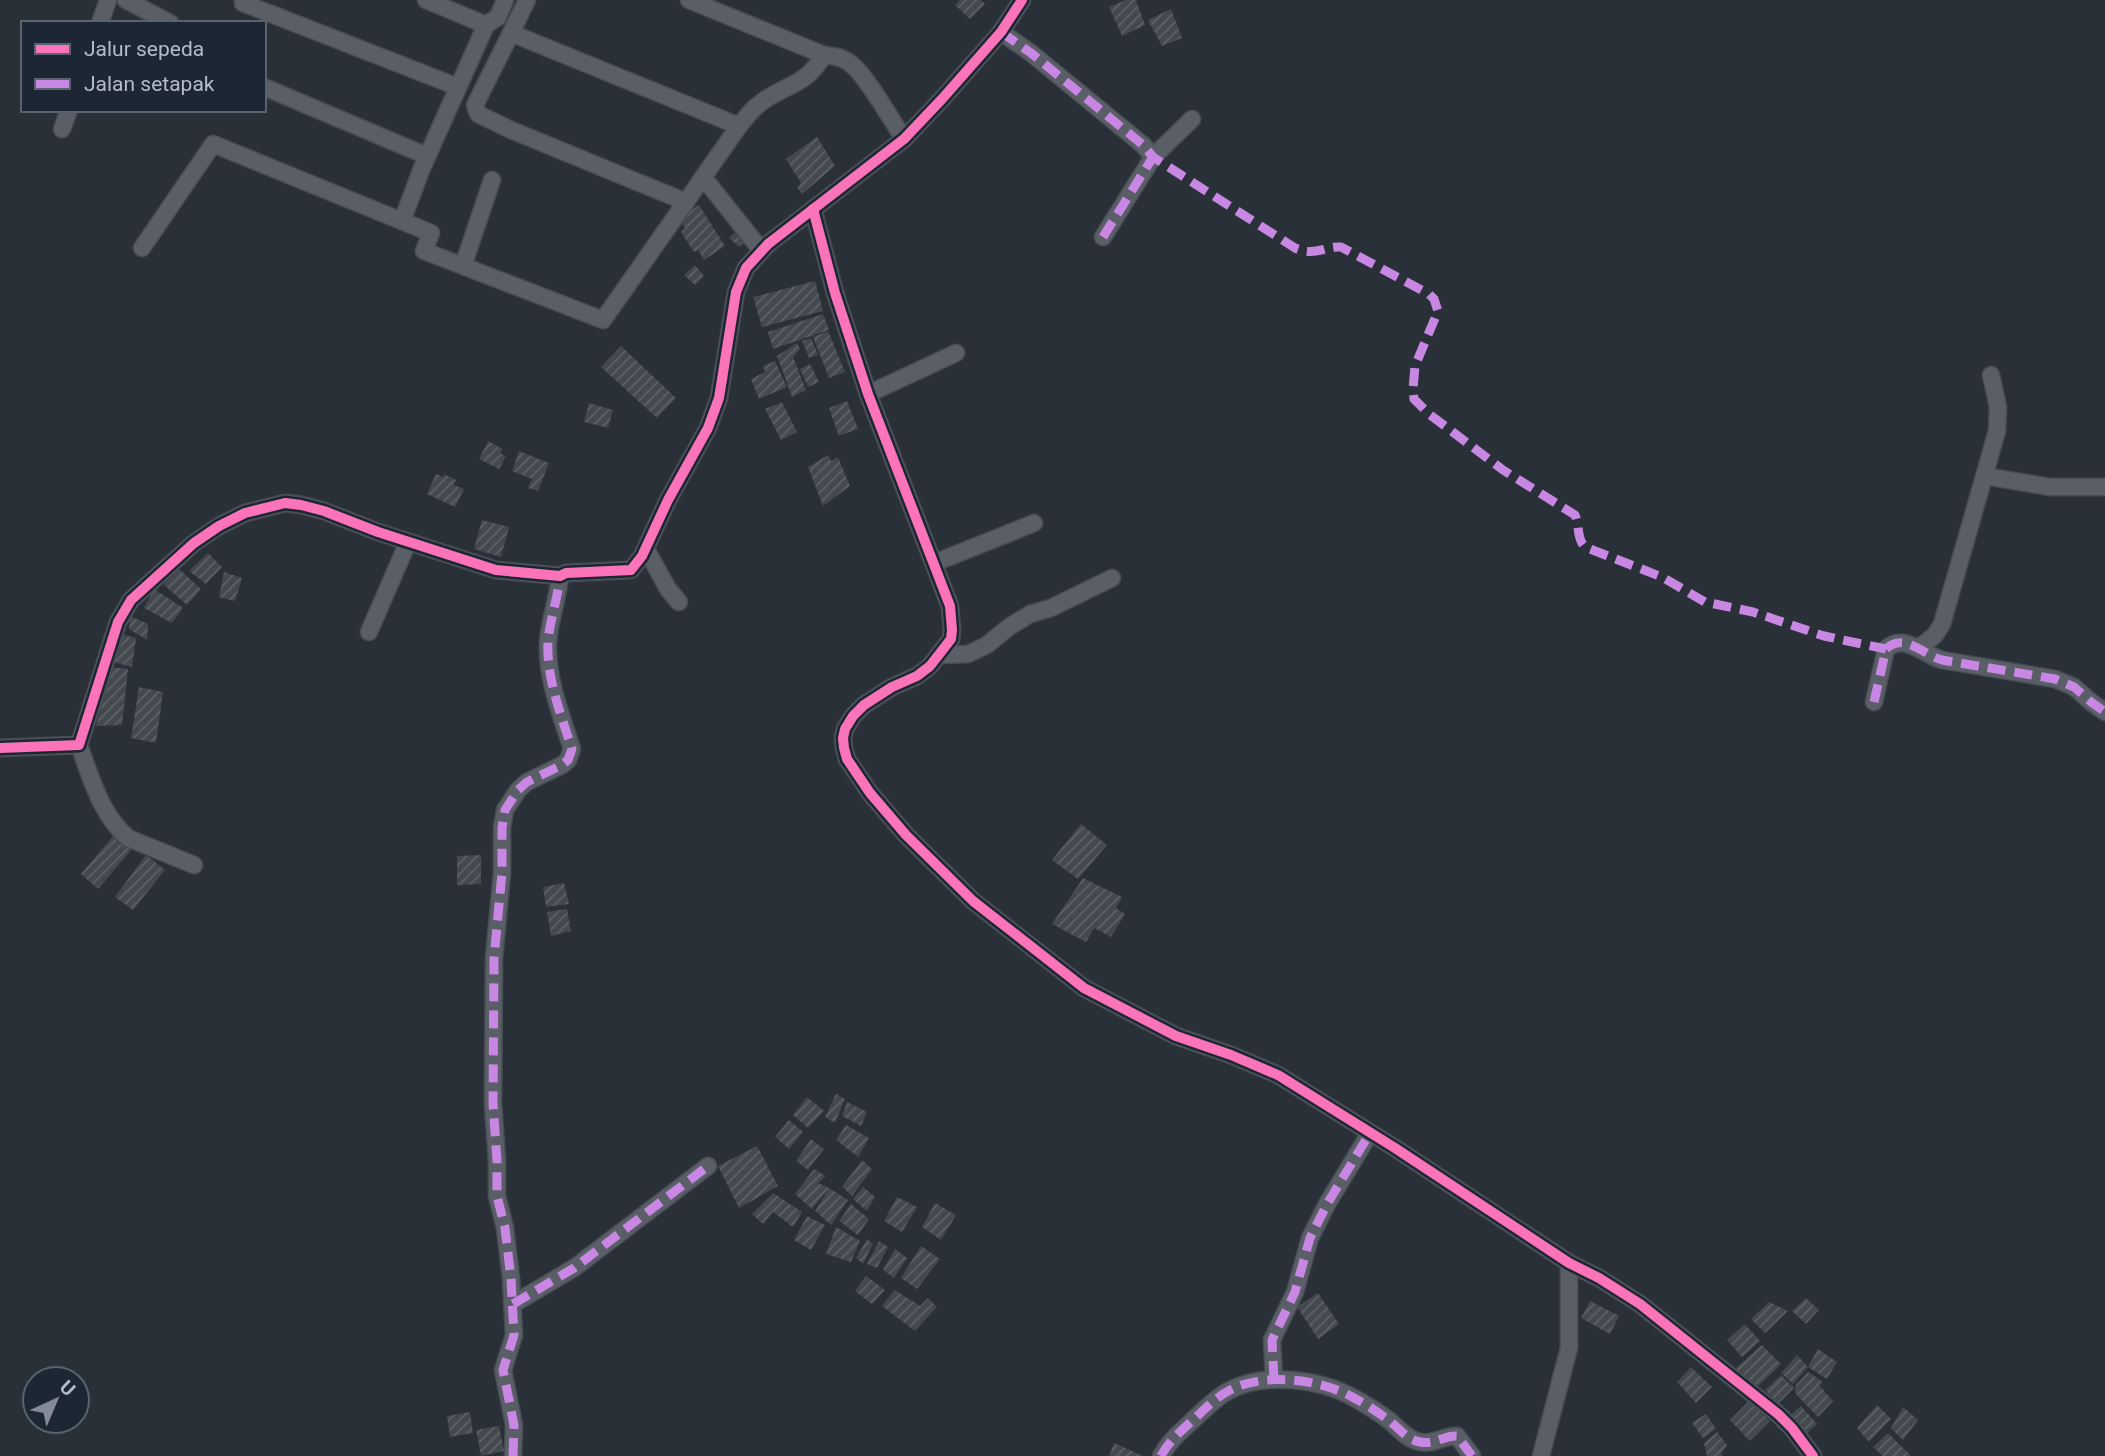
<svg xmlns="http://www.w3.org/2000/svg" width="2105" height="1456" viewBox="0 0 2105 1456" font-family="Roboto,sans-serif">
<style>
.building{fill:url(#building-hatch)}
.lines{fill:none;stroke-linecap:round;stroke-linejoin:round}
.street-casing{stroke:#484c53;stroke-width:19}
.street{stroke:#5a5e66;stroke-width:16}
.quiet{stroke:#c787e3;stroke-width:9;stroke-dasharray:18 9;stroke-linecap:butt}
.cycleway-casing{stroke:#1d2633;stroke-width:15}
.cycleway{stroke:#fb73b8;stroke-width:10}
</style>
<defs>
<pattern id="building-hatch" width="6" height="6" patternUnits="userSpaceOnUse" patternTransform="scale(1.75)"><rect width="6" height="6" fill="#444950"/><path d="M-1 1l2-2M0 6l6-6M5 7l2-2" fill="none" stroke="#5d6168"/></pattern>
</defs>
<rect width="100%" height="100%" fill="#2a3038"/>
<!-- building -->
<g class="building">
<polygon points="960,0 981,0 985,4 970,19 955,5"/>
<polygon points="1126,0 1136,0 1145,25 1122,36 1109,7"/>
<polygon points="1171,9 1182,38 1162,46 1148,20"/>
<polygon points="817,137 835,166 802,194 797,187 801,183 786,159"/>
<polygon points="699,205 725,246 704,260 698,250 694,252 681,232 685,228 679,218"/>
<polygon points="738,230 747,240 739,247 729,238"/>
<polygon points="695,265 704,276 695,285 684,275"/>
<polygon points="815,281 823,311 762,327 753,297"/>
<polygon points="823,314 829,330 773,349 768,332"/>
<polygon points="828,331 845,372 829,378 813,337"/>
<polygon points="811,338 818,355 809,358 802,341"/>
<polygon points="797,343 800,349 793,357 806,390 792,397 777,356"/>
<polygon points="621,346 676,398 657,418 601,367"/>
<polygon points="775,361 787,387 759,399 751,379 765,372 763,366"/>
<polygon points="810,364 819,382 808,387 800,369"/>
<polygon points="847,401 858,429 839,436 829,408"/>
<polygon points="782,402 797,432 781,440 765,409"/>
<polygon points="589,403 613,410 608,428 584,422"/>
<polygon points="488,441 503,449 500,453 506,456 499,469 479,459"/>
<polygon points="519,451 549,463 538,491 528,488 532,479 512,471"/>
<polygon points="828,455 831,461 838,457 850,486 823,506 808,467"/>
<polygon points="436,474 443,477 444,474 456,480 454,485 464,489 455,507 427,494"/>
<polygon points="482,520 509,527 501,557 474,549"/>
<polygon points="208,553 222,567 206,584 189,571"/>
<polygon points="179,569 201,589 187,605 163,584"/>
<polygon points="224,572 242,578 235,601 219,597"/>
<polygon points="154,589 183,608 172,623 144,608"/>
<polygon points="130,616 148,624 147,640 129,629"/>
<polygon points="121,634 136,638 132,667 113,662"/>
<polygon points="110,667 128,669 122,725 96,726"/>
<polygon points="139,687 163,692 156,743 131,738"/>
<polygon points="1081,824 1107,845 1078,879 1052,860"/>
<polygon points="114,835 132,849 98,889 81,874"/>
<polygon points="146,855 165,870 133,910 115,897"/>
<polygon points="481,855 481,884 457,885 457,856"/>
<polygon points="1083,878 1122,897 1116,908 1125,914 1111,937 1094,928 1086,942 1052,924"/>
<polygon points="564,883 569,904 546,907 543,887"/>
<polygon points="567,909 571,931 551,936 547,912"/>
<polygon points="836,1094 845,1099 835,1123 825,1117"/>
<polygon points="807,1097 824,1111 808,1128 793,1115"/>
<polygon points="847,1102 867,1112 861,1126 842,1116"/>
<polygon points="789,1120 803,1132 789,1149 775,1137"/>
<polygon points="846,1125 869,1138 858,1157 836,1140"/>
<polygon points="811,1139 824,1149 808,1170 796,1161"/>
<polygon points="757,1146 778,1186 739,1208 718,1166"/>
<polygon points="862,1160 872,1169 852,1196 842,1187"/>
<polygon points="814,1169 826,1176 818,1183 829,1188 812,1209 795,1194"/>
<polygon points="863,1187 875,1197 867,1211 853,1199"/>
<polygon points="829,1188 848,1200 831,1225 815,1211"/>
<polygon points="773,1193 802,1212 793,1227 773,1212 763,1224 752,1214"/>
<polygon points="897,1197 917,1207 902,1232 884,1221"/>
<polygon points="935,1203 956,1215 941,1240 922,1227"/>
<polygon points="851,1204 869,1219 858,1235 839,1221"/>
<polygon points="807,1216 825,1225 811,1250 794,1240"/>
<polygon points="836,1227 860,1241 851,1262 826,1254"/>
<polygon points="867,1239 873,1244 863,1264 856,1258"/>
<polygon points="879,1241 888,1247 877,1268 867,1264"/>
<polygon points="921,1246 940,1259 917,1289 901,1278"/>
<polygon points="895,1249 907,1258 894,1278 883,1270"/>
<polygon points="866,1276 885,1290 872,1304 855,1291"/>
<polygon points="895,1290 920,1306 928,1298 937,1307 915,1331 882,1306"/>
<polygon points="1318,1293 1339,1324 1318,1339 1297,1307"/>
<polygon points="1806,1298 1819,1310 1806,1324 1792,1311"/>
<polygon points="1590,1301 1619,1316 1610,1334 1581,1318"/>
<polygon points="1769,1302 1788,1311 1765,1333 1751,1319"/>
<polygon points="1745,1324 1760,1341 1742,1357 1727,1340"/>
<polygon points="1762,1345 1781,1364 1756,1388 1735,1369"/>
<polygon points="1818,1349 1837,1362 1827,1379 1808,1367"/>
<polygon points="1797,1355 1808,1367 1793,1384 1781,1373"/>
<polygon points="1691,1367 1712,1387 1696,1403 1677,1382"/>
<polygon points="1808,1372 1823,1382 1819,1385 1833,1401 1818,1417 1795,1393 1796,1385"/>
<polygon points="1781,1375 1794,1388 1778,1404 1765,1390"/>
<polygon points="1750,1400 1770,1421 1750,1441 1730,1420"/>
<polygon points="1877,1405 1891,1419 1869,1442 1857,1428"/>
<polygon points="1801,1406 1817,1424 1804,1436 1788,1417"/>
<polygon points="1903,1407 1918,1420 1903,1440 1891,1428"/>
<polygon points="470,1412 473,1433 450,1437 447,1416"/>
<polygon points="1706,1414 1716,1429 1703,1438 1692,1423"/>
<polygon points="499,1426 504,1451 481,1456 476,1430"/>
<polygon points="1717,1432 1727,1445 1721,1454 1723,1456 1707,1456 1704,1443"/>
<polygon points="1888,1433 1911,1456 1883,1456 1873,1447"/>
<polygon points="1114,1443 1143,1456 1109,1456"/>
</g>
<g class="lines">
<!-- street casing -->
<g class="street-casing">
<g id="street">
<polyline points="126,0 170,23"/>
<polyline points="243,0 243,3 458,87"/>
<polyline points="426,0 486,25"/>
<polyline points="527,0 511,33 739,126"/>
<path d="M689 0 824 55C834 56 843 57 851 64 866 75 892 121 904 139"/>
<polyline points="100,23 108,0"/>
<polyline points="1001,32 1031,53 1143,145 1153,157"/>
<polyline points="511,33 475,105 478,114 511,130 686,202"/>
<polyline points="264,87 427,156"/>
<polyline points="62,129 69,110"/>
<polyline points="703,177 761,250"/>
<polyline points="813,209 835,293 868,394 950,606 952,630 951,639 930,666 917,676 892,687 864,705 853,716 845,729 843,738 844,748 847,759 870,793 906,835 973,901 1084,988 1176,1036 1231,1055 1278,1075 1395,1148 1569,1263 1599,1278 1640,1304 1778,1414 1792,1428 1813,1456"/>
<polyline points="402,221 422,168 486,25 498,17 505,0"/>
<polyline points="1103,237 1153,157 1192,119"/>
<path d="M142 248 213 144 431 233 424 251 603 320 739 126C745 119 751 110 758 105 785 83 803 89 824 55"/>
<polyline points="463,266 492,180"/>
<polyline points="868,394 956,353"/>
<polyline points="1985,476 2050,487 2105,487"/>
<polyline points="646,549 668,589 679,602"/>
<polyline points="934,563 1034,523"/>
<polyline points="369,632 408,542"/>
<polyline points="1919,648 1935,635 1942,624 1997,431 1998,407 1991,375"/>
<polyline points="939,655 968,654 987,645 1009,627 1030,614 1051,608 1112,578"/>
<path d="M1874 702 1886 649C1904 632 1924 655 1942 660L2055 679 2074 687 2091 702 2105 712"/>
<path d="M79 745C91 778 101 815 128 838L194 865"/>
<polyline points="0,748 79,745 118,622 131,600 194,543 219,526 245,513 285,503 301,505 324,511 378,532 496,570 560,576 566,573 631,570 642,556 668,500 708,428 719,398 736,292 746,268 768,244 904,139 942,99 1001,32 1022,0"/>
<polyline points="513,1304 574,1268 708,1166"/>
<polyline points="1274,1379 1272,1340 1295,1292 1310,1238 1327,1204 1370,1133"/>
<path d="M513 1456 514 1425 503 1370 514 1335 511 1279 505 1228 497 1196V1161L493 1104 494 958 502 873V828L505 810 518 790 527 782 562 765 568 760 572 749C561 715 546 677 548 641 550 619 558 598 560 576"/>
<path d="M1161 1456C1169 1441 1180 1432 1193 1420 1204 1410 1216 1397 1230 1390 1264 1372 1321 1379 1354 1398 1366 1404 1379 1413 1390 1421 1399 1429 1408 1440 1420 1442 1433 1445 1445 1435 1457 1436L1472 1456"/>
<polyline points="1541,1456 1569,1348 1569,1263"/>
</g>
</g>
<!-- street -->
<use href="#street" class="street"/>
<!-- quiet -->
<g class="quiet">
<path d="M1001 32 1031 53 1143 145 1153 157 1295 248C1317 257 1323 246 1341 247L1429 294 1434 299 1438 311 1415 366 1413 389 1414 399 1429 414 1503 470 1575 515C1580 526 1576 538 1585 547L1662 577 1705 602 1753 612 1824 636 1886 649"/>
<polyline points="1103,237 1153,157"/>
<path d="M1874 702 1886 649C1904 632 1924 655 1942 660L2055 679 2074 687 2091 702 2105 712"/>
<polyline points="513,1304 574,1268 708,1166"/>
<polyline points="1274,1379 1272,1340 1295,1292 1310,1238 1327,1204 1370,1133"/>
<path d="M513 1456 514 1425 503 1370 514 1335 511 1279 505 1228 497 1196V1161L493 1104 494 958 502 873V828L505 810 518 790 527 782 562 765 568 760 572 749C561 715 546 677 548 641 550 619 558 598 560 576"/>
<path d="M1161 1456C1169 1441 1180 1432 1193 1420 1204 1410 1216 1397 1230 1390 1264 1372 1321 1379 1354 1398 1366 1404 1379 1413 1390 1421 1399 1429 1408 1440 1420 1442 1433 1445 1445 1435 1457 1436L1472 1456"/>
</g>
<!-- cycleway casing -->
<g class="cycleway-casing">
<g id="cycleway">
<polyline points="813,209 835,293 868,394 950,606 952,630 951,639 930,666 917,676 892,687 864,705 853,716 845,729 843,738 844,748 847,759 870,793 906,835 973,901 1084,988 1176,1036 1231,1055 1278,1075 1395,1148 1569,1263 1599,1278 1640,1304 1778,1414 1792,1428 1813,1456"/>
<polyline points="0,748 79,745 118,622 131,600 194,543 219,526 245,513 285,503 301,505 324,511 378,532 496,570 560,576 566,573 631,570 642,556 668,500 708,428 719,398 736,292 746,268 768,244 904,139 942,99 1001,32 1022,0"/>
</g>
</g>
<!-- cycleway -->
<use href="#cycleway" class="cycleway"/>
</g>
<!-- legend -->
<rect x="21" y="21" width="245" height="91" fill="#1d2633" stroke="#59626f" stroke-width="2"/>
<rect x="35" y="44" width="35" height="10" fill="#fb73b8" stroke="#59626f" stroke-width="2"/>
<text x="84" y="56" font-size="21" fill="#b4bcc9">Jalur sepeda</text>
<rect x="35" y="79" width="35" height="10" fill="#c787e3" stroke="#59626f" stroke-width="2"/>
<text x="84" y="91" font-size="21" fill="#b4bcc9">Jalan setapak</text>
<!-- north arrow -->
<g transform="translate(56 1400) rotate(44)"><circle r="33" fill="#1d2633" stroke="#59626f" stroke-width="2"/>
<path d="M0-5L12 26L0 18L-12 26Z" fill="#848b96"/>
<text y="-10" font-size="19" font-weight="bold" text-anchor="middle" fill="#b4bcc9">U</text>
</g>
</svg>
